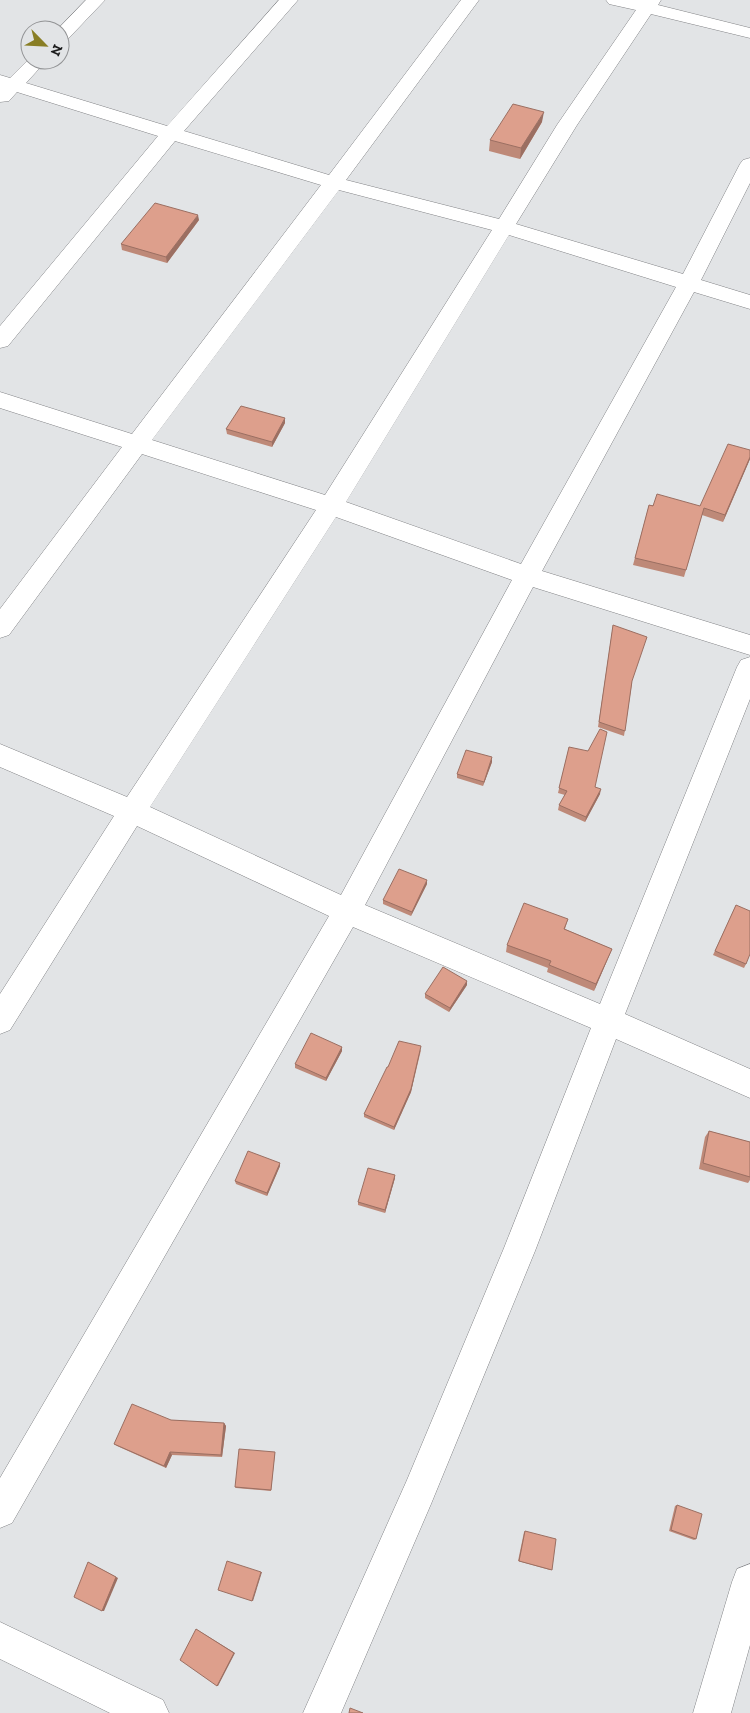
<svg xmlns="http://www.w3.org/2000/svg" width="750" height="1713" viewBox="0 0 750 1713" font-family="'Zilla Slab',serif">
<style>
.lines{fill:none;stroke-linecap:round;stroke-linejoin:round}
.minor-casing{stroke:#828386;stroke-width:1}
.minor{fill:#fff;fill-rule:evenodd}
.wall{fill:#be8978}
.shaded-wall{fill:#9b6f62}
.building{fill:#dd9f8c;stroke:#9b6f62}
</style>
<rect width="100%" height="100%" fill="#e2e4e6"/>
<g class="lines">
<!-- minor casing -->
<g class="minor-casing">
<g id="minor">
<polygon points="86,0 105,0 66,41 60,42 60,30 57,30"/>
<path d="M279 0H298L184 131 329 175 461 0H479L346 180 499 219 557 125 636 10 609 4 606 0H661L658 5 750 28V38L651 14 577 125 516 224 683 274 740 164 743 160 750 158V183L701 280 750 295V309L694 292 542 571 750 635V655L533 587 365 905 600 1004 737 667 741 660 750 657V699L625 1014 750 1069V1098L616 1039 535 1251 431 1504 341 1713H303L407 1480 504 1248 591 1028 353 927 12 1523 0 1528V1478L329 916 137 826 10 1030 0 1034V994L114 816 0 767V744L127 797 316 510 142 454 9 635 0 638V609L122 447 0 408V392L132 434 321 185 175 141 8 346 0 348V326L158 136 17 92 9 101 0 102V75L10 78 30 58V60H47L26 83 167 126ZM339 190 492 230 325 495 152 440ZM509 235 676 287 521 564 346 502ZM336 517 512 580 341 895 150 807Z"/>
<polygon points="750,1564 750,1645 731,1713 693,1713 732,1582 737,1569"/>
<polygon points="0,1622 163,1700 169,1713 110,1713 0,1659"/>
</g>
</g>
<!-- minor -->
<use href="#minor" class="minor"/>
</g>
<!-- wall -->
<g class="wall">
<polygon points="542,122 520,159 489,151 490,140"/>
<polygon points="199,220 167,263 122,250 121,244"/>
<polygon points="285,423 272,447 227,434 226,429"/>
<polygon points="750,450 750,459 723,522 702,515 684,577 633,565 649,505 700,506"/>
<polygon points="613,625 632,683 624,736 598,727"/>
<polygon points="569,747 600,794 585,822 558,810 559,805 565,795 558,793"/>
<polygon points="492,762 483,786 457,778 457,774"/>
<polygon points="427,884 411,916 383,904 383,900"/>
<polygon points="736,905 746,964 744,968 713,955"/>
<polygon points="568,919 565,929 612,949 594,991 547,972 548,968 506,952 507,945"/>
<polygon points="467,985 449,1012 425,998 425,994"/>
<polygon points="342,1047 342,1051 326,1081 295,1068 295,1064"/>
<polygon points="421,1050 411,1092 394,1130 364,1117 364,1114 388,1067"/>
<polygon points="709,1131 750,1142 750,1180 748,1183 699,1169 705,1137"/>
<polygon points="280,1166 267,1196 236,1184 235,1181"/>
<polygon points="395,1178 385,1213 358,1205 358,1202"/>
<polygon points="171,1420 224,1423 226,1426 222,1457 172,1455 166,1468 117,1446 114,1444"/>
<polygon points="275,1452 275,1453 271,1491 236,1488 235,1487"/>
<polygon points="677,1505 696,1539 694,1540 669,1531 675,1506"/>
<polygon points="525,1531 552,1570 550,1570 518,1561 524,1532"/>
</g>
<!-- shaded-wall -->
<g class="shaded-wall">
<polygon points="544,112 542,122 520,159 521,148"/>
<polygon points="198,215 199,220 167,263 166,257"/>
<polygon points="285,418 285,423 272,447 272,442"/>
<polygon points="750,457 750,459 723,522 725,515"/>
<polygon points="492,757 492,762 483,786 484,782"/>
<polygon points="601,789 600,794 585,822 586,817"/>
<polygon points="427,880 427,884 411,916 412,912"/>
<polygon points="612,949 594,991 596,984"/>
<polygon points="467,981 467,985 449,1012 450,1008"/>
<polygon points="421,1046 411,1092 394,1130 394,1127"/>
<polygon points="342,1047 342,1051 326,1081 326,1078"/>
<polygon points="280,1163 280,1166 267,1196 267,1193"/>
<polygon points="395,1175 395,1178 385,1213 385,1210"/>
<polygon points="224,1423 226,1426 222,1457 221,1455"/>
<polygon points="170,1452 172,1455 166,1468 164,1466"/>
<polygon points="88,1562 118,1578 104,1611 102,1611"/>
<polygon points="261,1572 262,1572 253,1601 252,1601"/>
<polygon points="196,1629 235,1653 218,1686 217,1686"/>
</g>
<!-- building -->
<g class="building">
<polygon points="513,104 544,112 521,148 490,140"/>
<polygon points="155,203 198,215 166,257 121,244"/>
<polygon points="241,406 285,418 272,442 226,429"/>
<polygon points="728,444 750,450 750,457 725,515 704,508 686,570 635,558 649,505 653,506 657,494 700,506"/>
<polygon points="613,625 647,637 632,681 625,731 599,722"/>
<polygon points="600,729 607,732 595,787 601,789 586,817 559,805 567,791 559,788 569,747 588,751"/>
<polygon points="466,750 492,757 484,782 457,774"/>
<polygon points="399,869 427,880 412,912 383,900"/>
<polygon points="524,903 568,919 564,929 612,949 596,984 549,965 551,961 507,945"/>
<polygon points="736,905 750,911 750,954 746,964 715,951"/>
<polygon points="443,967 467,981 450,1008 425,994"/>
<polygon points="311,1033 342,1047 326,1078 295,1064"/>
<polygon points="399,1041 421,1046 411,1089 394,1127 364,1114 387,1067 388,1067"/>
<polygon points="709,1131 750,1142 750,1177 703,1163"/>
<polygon points="248,1151 280,1163 267,1193 235,1181"/>
<polygon points="368,1168 395,1175 385,1210 358,1202"/>
<polygon points="132,1404 171,1420 224,1423 221,1455 170,1452 164,1466 114,1444"/>
<polygon points="239,1449 275,1452 271,1490 235,1487"/>
<polygon points="677,1505 702,1514 696,1539 671,1530"/>
<polygon points="525,1531 556,1539 552,1570 519,1561"/>
<polygon points="227,1561 261,1572 252,1601 218,1590"/>
<polygon points="88,1562 116,1577 102,1611 74,1597"/>
<polygon points="196,1629 234,1653 217,1686 180,1660"/>
<polygon points="350,1708 363,1713 349,1713"/>
</g>
<!-- north arrow -->
<g transform="translate(45 45) rotate(114)"><circle r="24" fill="#e2e4e6" stroke="#929395"/>
<path d="M0-4L9 19L0 12L-9 19Z" fill="#897e25"/>
<text y="-8" font-size="14" font-weight="bold" text-anchor="middle" fill="#1a1a1b">N</text>
</g>
</svg>
